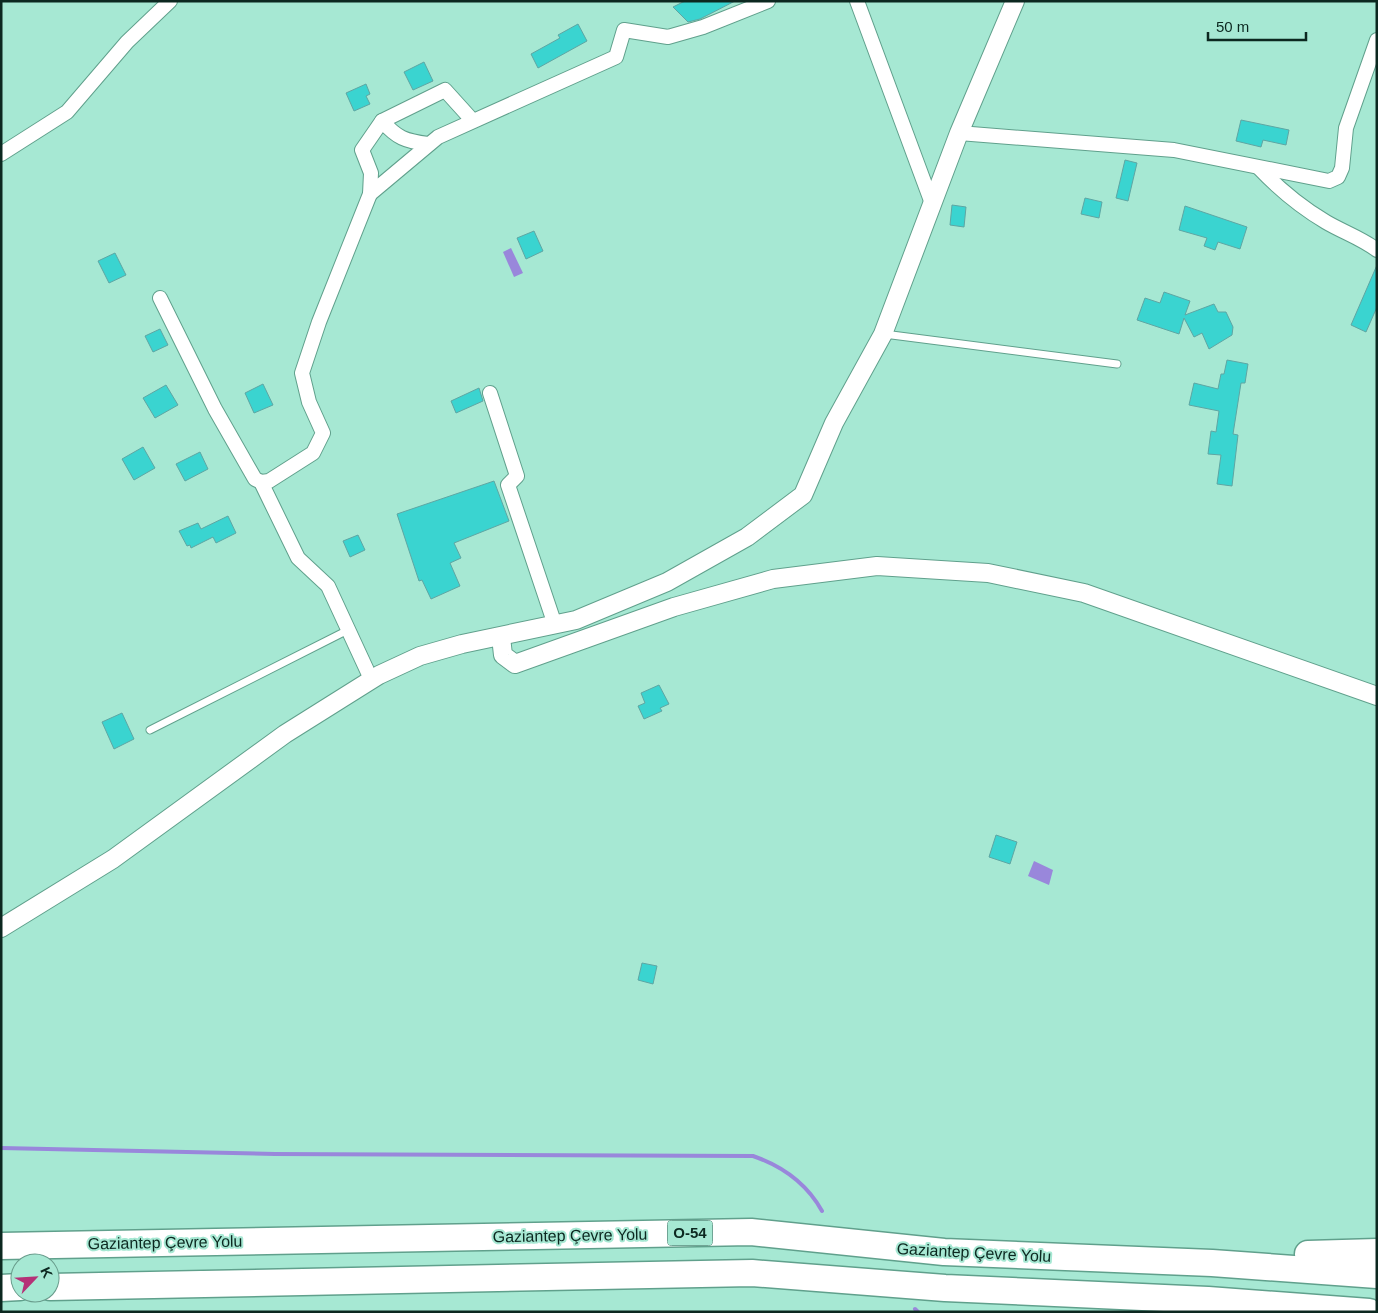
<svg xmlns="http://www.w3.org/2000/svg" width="1378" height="1313" viewBox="0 0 1378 1313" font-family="Arial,sans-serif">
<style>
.water{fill:#9987db}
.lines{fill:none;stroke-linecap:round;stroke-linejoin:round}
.stream{stroke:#9987db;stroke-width:4}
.building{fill:#3ad4d0;stroke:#5ea6a3}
.service-casing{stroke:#60a08c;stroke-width:9}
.minor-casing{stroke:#60a08c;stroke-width:16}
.tertiary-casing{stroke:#60a08c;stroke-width:20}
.motorway-casing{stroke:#60a08c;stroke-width:29}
.service{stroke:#fff;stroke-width:7}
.minor{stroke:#fff;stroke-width:14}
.tertiary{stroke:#fff;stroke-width:18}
.motorway{stroke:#fff;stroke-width:26}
.labels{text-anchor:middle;stroke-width:4;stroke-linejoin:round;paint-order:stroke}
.shield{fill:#a6e8d3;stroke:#3a6256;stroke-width:1}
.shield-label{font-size:15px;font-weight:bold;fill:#0c2820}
.street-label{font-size:16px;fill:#0c2820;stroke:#a6e8d3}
</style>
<rect width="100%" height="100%" fill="#a6e8d3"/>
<!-- water -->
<g class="water">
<polygon points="511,248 523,273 514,277 503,252"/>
<polygon points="1034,861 1053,870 1049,885 1028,876"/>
</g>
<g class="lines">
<!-- stream -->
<g class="stream">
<path d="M1 1148 275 1154 753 1156C782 1166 807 1184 822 1211"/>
<polyline points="915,1309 918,1312"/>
</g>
</g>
<!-- building -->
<g class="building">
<polygon points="685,1 735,1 700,19 688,22 673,7"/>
<polygon points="578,24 587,41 538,68 531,54 560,38 558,35"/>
<polygon points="424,62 433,81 413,90 404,72"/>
<polygon points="366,84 370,94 366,96 370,104 354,111 346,93"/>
<polygon points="1241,120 1289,130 1286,145 1263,140 1261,147 1236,141"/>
<polygon points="1125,160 1137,163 1128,201 1116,198"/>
<polygon points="1085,198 1102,202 1099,218 1081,214"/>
<polygon points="952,205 966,207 964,227 950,225"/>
<polygon points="1185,206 1247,227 1240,249 1218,242 1215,250 1204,246 1207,238 1179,230"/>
<polygon points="534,231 543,251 526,259 517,238"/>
<polygon points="115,253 126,275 109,283 98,261"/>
<polygon points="1377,265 1377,307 1366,332 1351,325"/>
<polygon points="1164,292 1190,301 1185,315 1214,304 1218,312 1226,312 1233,327 1232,335 1209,349 1202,333 1194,337 1184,318 1179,334 1137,320 1145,298 1160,303"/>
<polygon points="160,329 168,345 153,352 145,336"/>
<polygon points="1227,360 1248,364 1245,383 1241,383 1233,434 1238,435 1232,486 1217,484 1221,455 1208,454 1211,431 1216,432 1219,411 1189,405 1194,383 1218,389 1221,374 1224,374"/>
<polygon points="263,384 273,405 254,413 245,393"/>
<polygon points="166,385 178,405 155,418 143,398"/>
<polygon points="479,388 483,401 456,413 451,401"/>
<polygon points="143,447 155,468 134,480 122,459"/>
<polygon points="200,452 208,469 185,481 176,464"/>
<polygon points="494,481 509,521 454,543 461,558 450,563 460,586 431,599 422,580 419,581 397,514"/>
<polygon points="228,516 236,533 216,543 213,537 191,548 190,545 187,546 179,531 198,523 201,529"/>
<polygon points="358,535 365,550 350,557 343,541"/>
<polygon points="659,685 669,704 660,708 662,711 644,719 638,706 645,703 641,693"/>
<polygon points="122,713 134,739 114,749 102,722"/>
<polygon points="996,835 1017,842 1010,864 989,857"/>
<polygon points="642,963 657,966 653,984 638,980"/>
</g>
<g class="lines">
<!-- service casing -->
<g class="service-casing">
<g id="service">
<polyline points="884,334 1117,364"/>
<polyline points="150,730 348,630"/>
</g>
</g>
<!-- minor casing -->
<g class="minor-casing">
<g id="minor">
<polyline points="857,1 933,206"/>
<path d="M382 121C397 138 405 141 428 144"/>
<polyline points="473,121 445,90 382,121 362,150 371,173 370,194 438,137 616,57 624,30 668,37 703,27 768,1"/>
<polyline points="959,133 1174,150 1329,181 1338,177 1342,168 1346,128 1377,40"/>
<polyline points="1,154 67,112 127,42 170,1"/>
<path d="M1259 168C1280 190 1299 206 1326 222 1343 232 1361 238 1377 250"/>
<polyline points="160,298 215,409 255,479 261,482 298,558 328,586 371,679"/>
<polyline points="490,393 517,476 508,485 555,625"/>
<polyline points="261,482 269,481 313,453 323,433 309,402 302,373 319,322 370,194"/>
</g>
</g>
<!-- tertiary casing -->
<g class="tertiary-casing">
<g id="tertiary">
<polyline points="501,637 503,655 515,664 674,607 773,579 877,566 988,573 1084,593 1377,696"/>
<polyline points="1,928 113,859 285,734 379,675 420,656 462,644 576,620 667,582 747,537 803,495 834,423 883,334 959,133 1015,1"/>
</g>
</g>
<!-- motorway casing -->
<g class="motorway-casing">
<g id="motorway">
<polyline points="1,1246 751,1232 944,1252 1212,1263 1377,1275"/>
<polyline points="1308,1254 1377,1252"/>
<polyline points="50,1287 752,1273 945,1288 1208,1300 1369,1312"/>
<polyline points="1,1288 20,1287"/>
</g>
</g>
<!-- service -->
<use href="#service" class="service"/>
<!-- minor -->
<use href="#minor" class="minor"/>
<!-- tertiary -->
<use href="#tertiary" class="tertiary"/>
<!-- motorway -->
<use href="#motorway" class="motorway"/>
</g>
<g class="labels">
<!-- shield labels -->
<rect class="shield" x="667.5" y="1220.5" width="45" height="25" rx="4"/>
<g class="shield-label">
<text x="690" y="1238">O-54</text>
</g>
<!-- street labels -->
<g class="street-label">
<text transform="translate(570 1235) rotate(-1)" y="6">Gaziantep Çevre Yolu</text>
<text transform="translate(165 1242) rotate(-1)" y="6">Gaziantep Çevre Yolu</text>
<text transform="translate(974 1252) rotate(3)" y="6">Gaziantep Çevre Yolu</text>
</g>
</g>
<!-- border -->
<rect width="1378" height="1313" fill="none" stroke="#0c2820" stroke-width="5"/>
<!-- north arrow -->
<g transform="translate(35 1278) rotate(65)"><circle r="24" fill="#a6e8d3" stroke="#689b8b"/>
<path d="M0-4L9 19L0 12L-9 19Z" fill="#b53177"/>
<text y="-8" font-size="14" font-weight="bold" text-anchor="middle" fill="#0c2820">K</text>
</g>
<!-- scale -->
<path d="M1208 32v8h98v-8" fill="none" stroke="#0c2820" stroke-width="2.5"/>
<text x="1216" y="32" font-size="15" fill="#0c2820" stroke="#a6e8d3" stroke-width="4" paint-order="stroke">50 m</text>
</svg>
